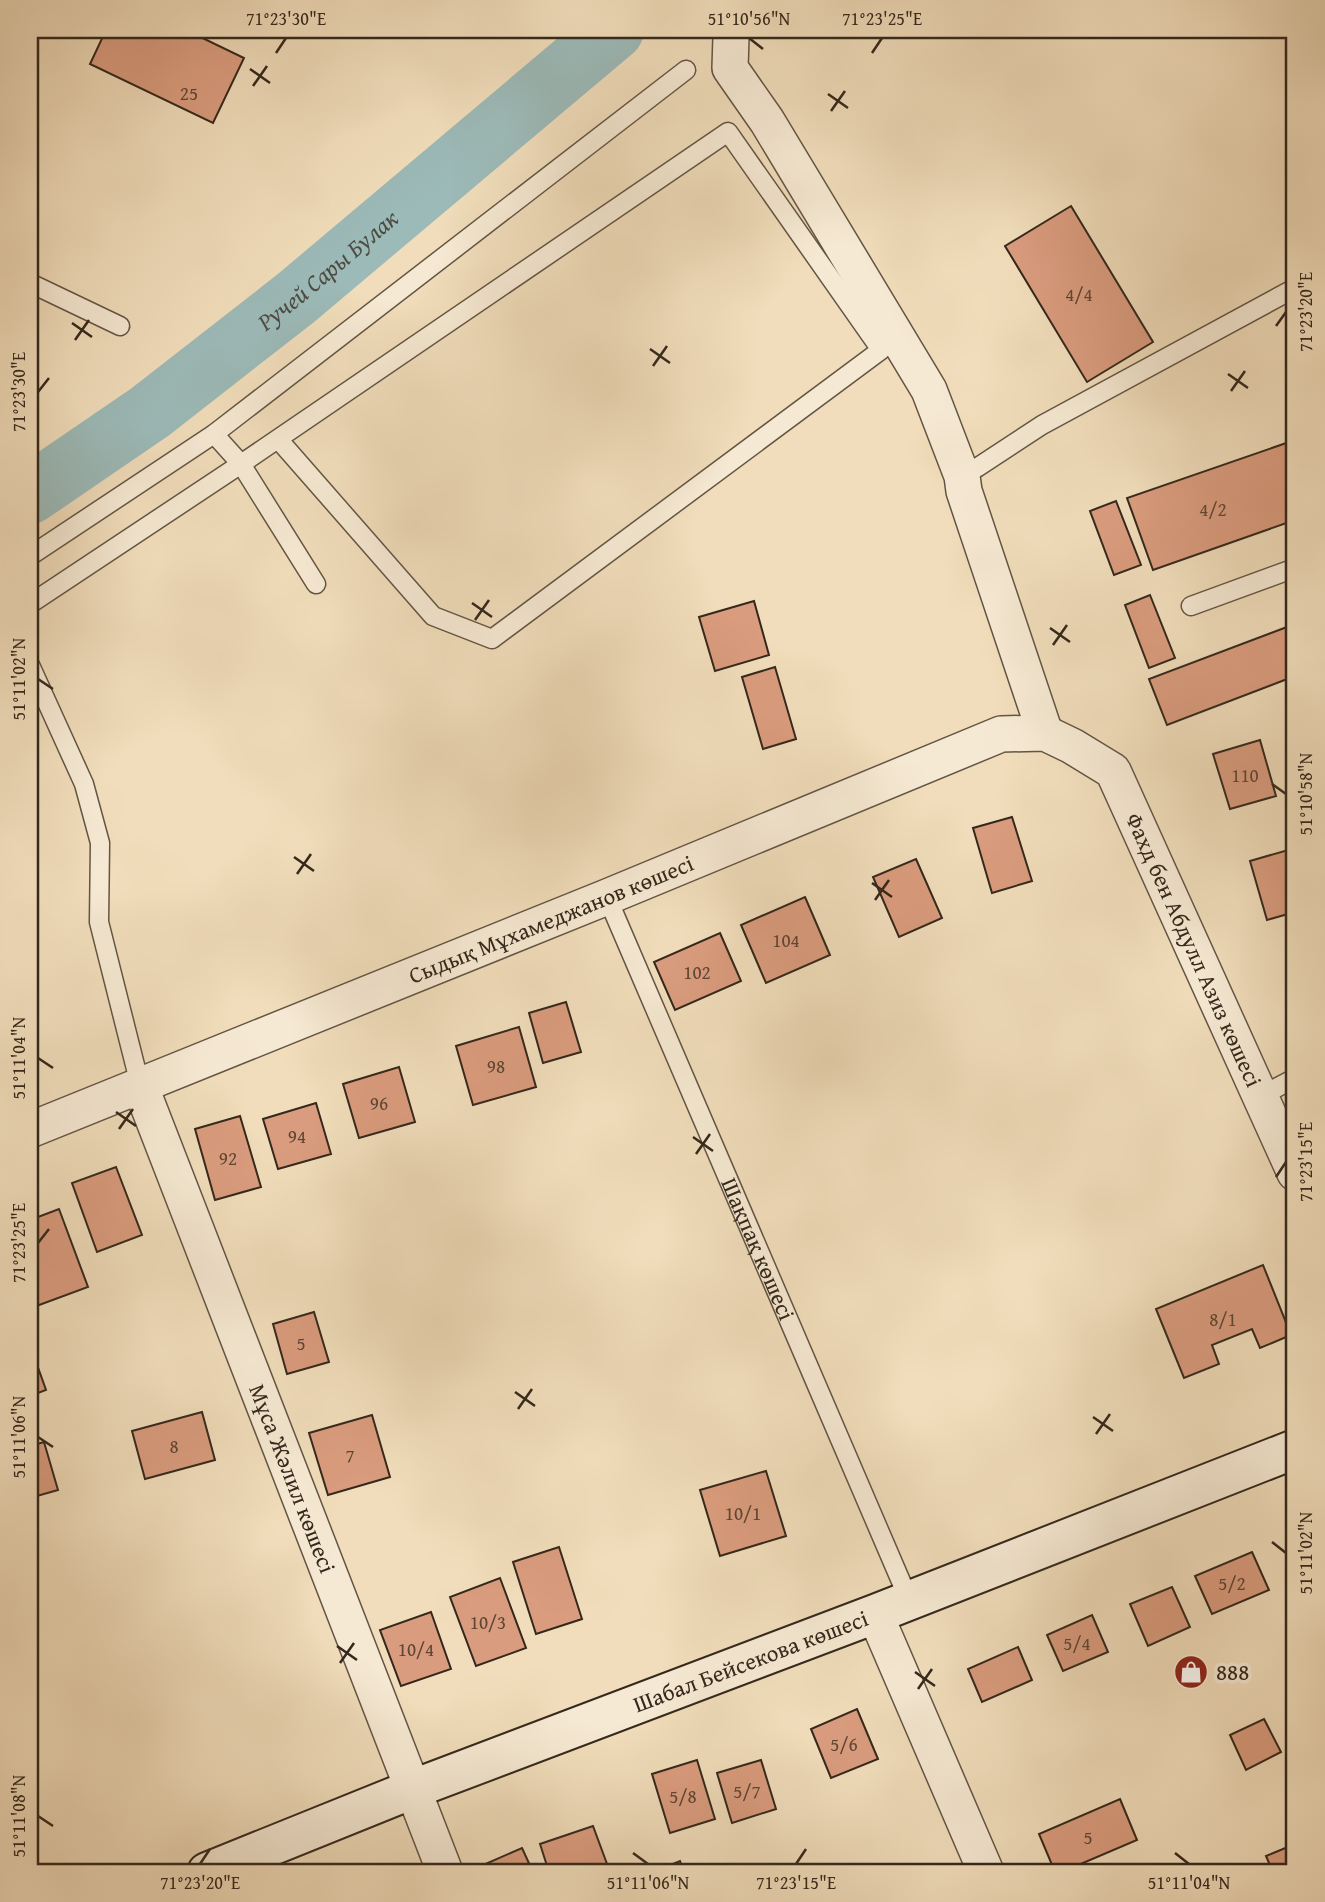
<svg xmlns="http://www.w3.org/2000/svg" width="1325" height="1902" viewBox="0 0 1325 1902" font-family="'Gentium Book Plus',serif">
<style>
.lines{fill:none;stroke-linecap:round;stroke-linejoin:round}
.river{stroke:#9cbab8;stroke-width:60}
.building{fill:#da9c7e;stroke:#34281c;stroke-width:2}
.service-casing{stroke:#635544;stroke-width:21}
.minor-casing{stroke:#635544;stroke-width:38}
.secondary-casing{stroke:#34281c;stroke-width:42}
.service{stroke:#f6e9d3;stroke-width:18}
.minor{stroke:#f6e9d3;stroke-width:35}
.secondary{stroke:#f6e9d3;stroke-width:38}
.ticks{fill:none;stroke:#34281c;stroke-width:2.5}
.labels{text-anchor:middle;stroke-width:7;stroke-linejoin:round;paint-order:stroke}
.number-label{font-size:19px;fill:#5e4534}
.street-label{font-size:23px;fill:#34281c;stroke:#f6e9d3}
.poi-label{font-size:23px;fill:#34281c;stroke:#f6e9d3;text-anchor:start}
.water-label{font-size:24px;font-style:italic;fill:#4e4c43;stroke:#f6e9d3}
.neatline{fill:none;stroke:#34281c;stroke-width:2.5}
.ticks-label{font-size:18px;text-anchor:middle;fill:#34281c}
</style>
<rect width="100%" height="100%" fill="#f1ddbb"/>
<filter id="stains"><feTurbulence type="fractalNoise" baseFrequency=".00286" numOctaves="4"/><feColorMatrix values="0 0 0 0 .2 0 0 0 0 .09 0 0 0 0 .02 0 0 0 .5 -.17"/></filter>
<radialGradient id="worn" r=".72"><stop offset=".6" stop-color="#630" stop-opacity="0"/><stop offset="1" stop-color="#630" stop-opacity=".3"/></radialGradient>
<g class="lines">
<!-- river -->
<path class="river" id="s1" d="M30 494 150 412 296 298 614 30"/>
</g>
<!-- building -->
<g class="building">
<polygon points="106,30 186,30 244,58 213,123 90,64"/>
<polygon points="1071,206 1153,342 1087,382 1005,246"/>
<polygon points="1295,440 1295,520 1153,570 1127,498"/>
<polygon points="1116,501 1141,565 1114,575 1090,511"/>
<polygon points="1150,595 1175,658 1149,668 1125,605"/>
<polygon points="754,601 769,655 715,671 699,617"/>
<polygon points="1295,624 1295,676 1167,725 1149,679"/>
<polygon points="775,667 796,739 763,749 742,677"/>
<polygon points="1260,740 1276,796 1230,809 1213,754"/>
<polygon points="1012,817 1032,881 992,893 973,828"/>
<polygon points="1295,848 1295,912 1267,920 1250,861"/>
<polygon points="916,859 942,918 899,937 873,877"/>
<polygon points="805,897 830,955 766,983 741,925"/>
<polygon points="720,933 741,981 675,1010 654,962"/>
<polygon points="566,1002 581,1052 543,1063 529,1013"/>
<polygon points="519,1027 536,1087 473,1105 456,1046"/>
<polygon points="399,1067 415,1122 359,1138 343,1084"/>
<polygon points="316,1103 331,1154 278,1169 263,1119"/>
<polygon points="240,1116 261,1187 215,1200 195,1129"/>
<polygon points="116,1167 142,1235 97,1252 72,1183"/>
<polygon points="59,1209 88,1287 31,1308 30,1220"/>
<polygon points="1263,1265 1291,1335 1260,1348 1252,1329 1212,1345 1219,1364 1184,1378 1156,1309"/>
<polygon points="314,1312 329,1362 287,1374 273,1324"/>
<polygon points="30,1345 46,1390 30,1396"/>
<polygon points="202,1412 215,1460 145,1479 132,1431"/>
<polygon points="372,1415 390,1477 328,1495 309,1433"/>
<polygon points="44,1442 58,1490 30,1498 30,1446"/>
<polygon points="766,1471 786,1536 720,1556 700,1490"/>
<polygon points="559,1547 582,1619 536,1634 513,1562"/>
<polygon points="1252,1552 1269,1590 1212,1614 1195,1576"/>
<polygon points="500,1578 526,1648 476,1666 450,1597"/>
<polygon points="1172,1587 1190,1627 1148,1646 1130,1604"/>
<polygon points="431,1612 451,1669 401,1686 380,1630"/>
<polygon points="1092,1615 1108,1652 1063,1671 1047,1635"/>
<polygon points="1018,1647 1032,1680 982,1702 968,1669"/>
<polygon points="857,1709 878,1759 831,1778 811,1729"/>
<polygon points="1264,1719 1281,1752 1246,1770 1230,1735"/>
<polygon points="697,1760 715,1819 670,1833 652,1774"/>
<polygon points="761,1760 776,1809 732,1823 717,1773"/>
<polygon points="1120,1799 1137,1840 1062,1872 1055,1872 1039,1834"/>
<polygon points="593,1826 610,1872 549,1872 540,1844"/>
<polygon points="1295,1844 1295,1872 1273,1872 1266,1856"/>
<polygon points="522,1848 533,1872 486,1872 483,1865"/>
<polygon points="680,1861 684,1872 653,1872"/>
</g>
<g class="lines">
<!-- service casing -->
<g class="service-casing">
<g id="service">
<polyline points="30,283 120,326"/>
<polyline points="214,434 241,464 316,584"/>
<polyline points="962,476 978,467 1042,425 1295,288"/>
<polyline points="30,556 214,434 686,70"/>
<polyline points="30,604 241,464 728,132 881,350 492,639 433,616 278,439"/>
<polyline points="1191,606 1295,568"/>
<polyline points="30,665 84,784 100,843 99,922 140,1085"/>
<path id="s2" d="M607 897 909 1600"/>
<polyline points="1261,1096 1295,1078"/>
</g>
</g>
<!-- minor casing -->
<g class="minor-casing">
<g id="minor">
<polyline points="733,30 731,37 730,68 767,121 929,390 962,476 964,491 1045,733"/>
<path id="s3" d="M140 1085 445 1872"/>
<path id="s4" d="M30 1130 607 897 1001 734 1045 733 1072 746 1113 771 1295 1173"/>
<polyline points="875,1614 986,1872"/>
</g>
</g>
<!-- secondary casing -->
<g class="secondary-casing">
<g id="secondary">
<path id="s5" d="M207 1872 413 1789 875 1614 1295 1449"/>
</g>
</g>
<!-- service -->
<use href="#service" class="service"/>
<!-- minor -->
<use href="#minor" class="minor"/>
<!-- secondary -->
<use href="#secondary" class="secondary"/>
</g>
<!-- ticks -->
<path class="ticks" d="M749 38 763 49M276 53 286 38M872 53 882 38M250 69 270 83M253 86 267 66M828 94 848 108M831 111 845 91M72 323 92 337M1276 326 1286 312M75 340 89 320M650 349 670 363M653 366 667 346M1228 374 1248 388M1231 391 1245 371M38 392 49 378M472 603 492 617M475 620 489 600M1050 628 1070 642M1053 645 1067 625M38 679 53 689M1272 784 1286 794M294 857 314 871M297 874 311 854M872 883 892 897M875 900 889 880M38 1058 53 1068M116 1112 136 1126M119 1129 133 1109M693 1137 713 1151M696 1154 710 1134M1276 1177 1286 1162M38 1243 49 1229M515 1392 535 1406M518 1409 532 1389M1093 1417 1113 1431M1096 1434 1110 1414M38 1437 53 1447M1272 1542 1286 1553M337 1646 357 1660M340 1663 354 1643M915 1672 935 1686M918 1689 932 1669M38 1816 53 1826M633 1853 648 1864M1175 1853 1189 1864M200 1864 210 1849M796 1864 806 1849"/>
<!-- icons -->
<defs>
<g id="shop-disc" transform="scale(1.75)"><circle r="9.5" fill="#8f2418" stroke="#f6e9d3"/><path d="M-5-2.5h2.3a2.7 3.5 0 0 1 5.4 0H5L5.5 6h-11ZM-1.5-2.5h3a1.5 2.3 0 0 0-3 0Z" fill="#fff"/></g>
</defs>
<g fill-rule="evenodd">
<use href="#shop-disc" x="1191" y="1672"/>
</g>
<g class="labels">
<!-- number labels -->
<g class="number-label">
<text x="189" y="100">25</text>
<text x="1079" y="301">4/4</text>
<text x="1213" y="516">4/2</text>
<text x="1245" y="782">110</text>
<text x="786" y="947">104</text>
<text x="697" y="979">102</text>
<text x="496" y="1073">98</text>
<text x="379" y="1110">96</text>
<text x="297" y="1143">94</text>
<text x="228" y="1165">92</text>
<text x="1223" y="1326">8/1</text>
<text x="301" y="1350">5</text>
<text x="174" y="1453">8</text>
<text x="350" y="1462">7</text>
<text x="743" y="1520">10/1</text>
<text x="1232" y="1590">5/2</text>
<text x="488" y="1629">10/3</text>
<text x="1077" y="1650">5/4</text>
<text x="416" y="1656">10/4</text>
<text x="844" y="1751">5/6</text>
<text x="747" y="1798">5/7</text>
<text x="683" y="1803">5/8</text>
<text x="1088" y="1844">5</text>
</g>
<!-- street labels -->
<g class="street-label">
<text dy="8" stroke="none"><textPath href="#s4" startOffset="562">Сыдық Мұхамеджанов көшесі</textPath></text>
<text dy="8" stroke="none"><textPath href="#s4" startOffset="1367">Фахд бен Абдулл Азиз көшесі</textPath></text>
<text dy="8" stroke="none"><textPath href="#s2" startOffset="383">Шақпақ көшесі</textPath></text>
<text dy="8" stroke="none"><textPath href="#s3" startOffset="422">Мұса Жәлил көшесі</textPath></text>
<text dy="8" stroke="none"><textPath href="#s5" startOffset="583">Шабал Бейсекова көшесі</textPath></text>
</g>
<!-- poi labels -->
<g class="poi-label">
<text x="1216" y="1680">888</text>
</g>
<!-- water labels -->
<g class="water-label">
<text dy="8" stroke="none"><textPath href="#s1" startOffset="373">Ручей Сары Булак</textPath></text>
</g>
</g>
<!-- margin -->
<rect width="1325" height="1902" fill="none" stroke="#f1ddbb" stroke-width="77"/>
<rect x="38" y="38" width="1248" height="1826" class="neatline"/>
<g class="ticks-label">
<text x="286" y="25">71°23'30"E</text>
<text x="749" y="25">51°10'56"N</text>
<text x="882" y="25">71°23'25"E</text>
<text transform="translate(1306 312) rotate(-90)" y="6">71°23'20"E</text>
<text transform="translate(19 392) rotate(-90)" y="6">71°23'30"E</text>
<text transform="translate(19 679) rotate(-90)" y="6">51°11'02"N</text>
<text transform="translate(1306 794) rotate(-90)" y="6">51°10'58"N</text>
<text transform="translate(19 1058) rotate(-90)" y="6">51°11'04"N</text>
<text transform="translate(1306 1162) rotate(-90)" y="6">71°23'15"E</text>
<text transform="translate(19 1243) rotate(-90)" y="6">71°23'25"E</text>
<text transform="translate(19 1437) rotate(-90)" y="6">51°11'06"N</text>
<text transform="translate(1306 1553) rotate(-90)" y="6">51°11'02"N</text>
<text transform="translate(19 1816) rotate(-90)" y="6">51°11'08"N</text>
<text x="200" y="1889">71°23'20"E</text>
<text x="648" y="1889">51°11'06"N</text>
<text x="796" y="1889">71°23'15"E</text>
<text x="1189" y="1889">51°11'04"N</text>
</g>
<rect width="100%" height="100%" filter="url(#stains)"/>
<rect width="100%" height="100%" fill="url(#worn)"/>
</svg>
